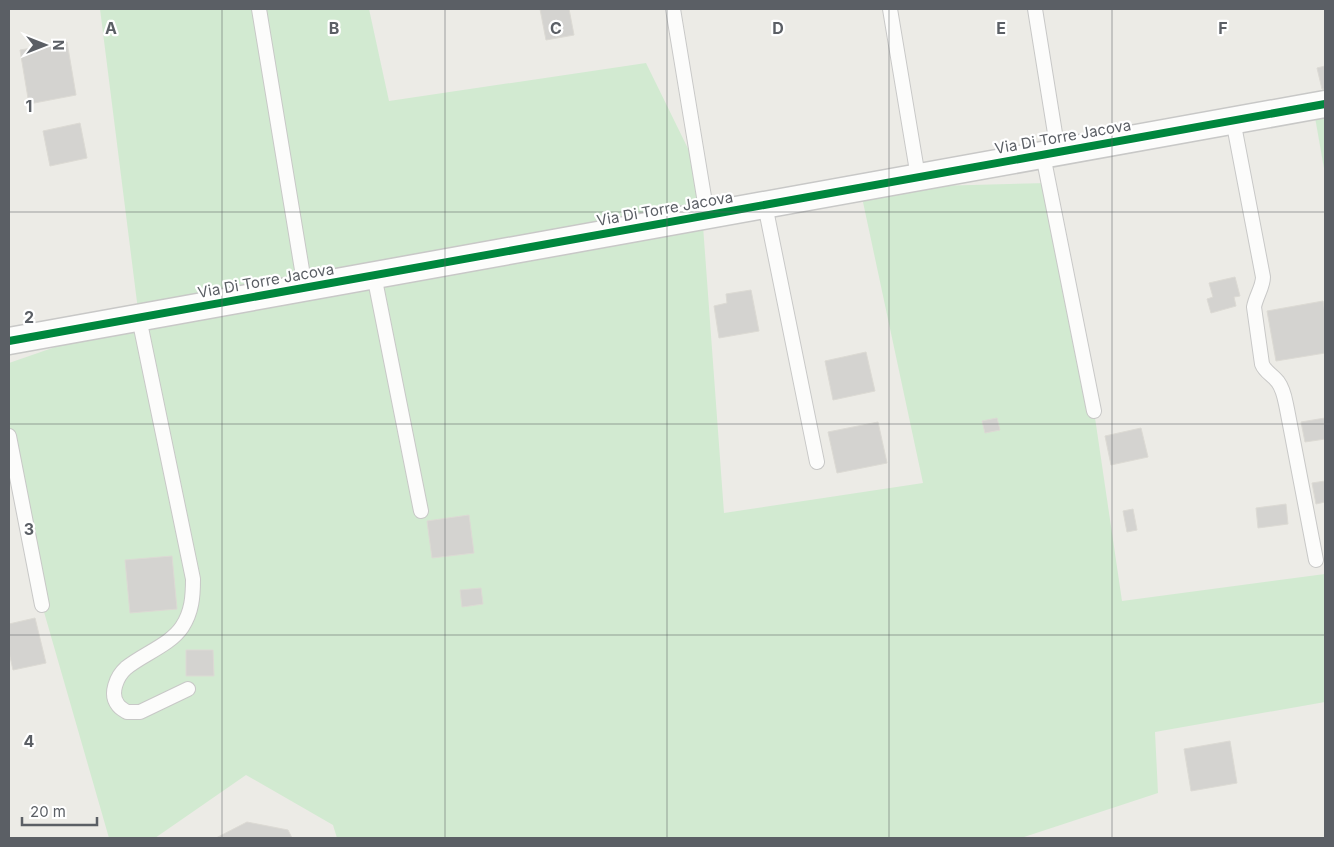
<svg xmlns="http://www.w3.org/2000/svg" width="1334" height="847" viewBox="0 0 1334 847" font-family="Inter,sans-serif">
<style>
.green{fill:#d2ead1}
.building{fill:#d4d3d0;stroke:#dcdad4}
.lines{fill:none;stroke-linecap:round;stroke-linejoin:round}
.lane-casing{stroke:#c8c8c7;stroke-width:16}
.street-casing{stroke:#c8c8c7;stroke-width:29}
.lane{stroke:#fcfcfb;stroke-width:14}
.street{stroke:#fcfcfb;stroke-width:26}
.cycleway-casing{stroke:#fff;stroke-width:11}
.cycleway{stroke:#00873e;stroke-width:8}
.grid{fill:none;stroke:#5b5f65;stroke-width:1;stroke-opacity:0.55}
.labels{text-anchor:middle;stroke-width:4.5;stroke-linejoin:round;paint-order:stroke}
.street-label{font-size:15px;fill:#5b5f65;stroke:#fff}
.grid-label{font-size:16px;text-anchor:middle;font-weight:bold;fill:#5b5f65;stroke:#fff;stroke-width:4.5;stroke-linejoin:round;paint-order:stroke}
</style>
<rect width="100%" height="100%" fill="#ecebe6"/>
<!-- green -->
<g class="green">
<polygon points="100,9 369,9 389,101 646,63 699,171 724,513 923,483 860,188 1049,183 1094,411 1122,601 1325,574 1325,702 1155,732 1158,793 1021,838 337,838 333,825 246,775 155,838 109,838 42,605 9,436 9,363 139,318"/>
<polygon points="1325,104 1325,174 1313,106"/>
</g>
<!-- building -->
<g class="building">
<polygon points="540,9 569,9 574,35 546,40"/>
<polygon points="67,42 76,95 29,104 20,50"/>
<polygon points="1325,66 1325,89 1322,89 1317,68"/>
<polygon points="80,123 87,158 50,166 43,131"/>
<polygon points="1235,277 1240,296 1234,297 1236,306 1211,313 1207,299 1213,297 1209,283"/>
<polygon points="751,290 759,331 719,338 714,306 727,303 726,294"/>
<polygon points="1323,301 1325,313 1325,353 1276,361 1267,311"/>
<polygon points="866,352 875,391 833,400 825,361"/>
<polygon points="997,418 1000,430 985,433 982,421"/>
<polygon points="1325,418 1325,439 1305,442 1301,422"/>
<polygon points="878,422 887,463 837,473 828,432"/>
<polygon points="1141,428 1148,457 1111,465 1105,436"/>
<polygon points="1325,481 1325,502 1316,504 1312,483"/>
<polygon points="1286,504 1288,524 1258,528 1256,508"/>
<polygon points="1133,509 1137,530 1127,532 1123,511"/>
<polygon points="469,515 474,553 432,558 427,521"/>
<polygon points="172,556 177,609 130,613 125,560"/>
<polygon points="481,588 483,604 462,607 460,590"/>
<polygon points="35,618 46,663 13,670 9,652 9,624"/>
<polygon points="186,650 213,650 214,676 186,676"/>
<polygon points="1230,741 1237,783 1191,791 1184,749"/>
<polygon points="247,822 288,830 292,838 216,838"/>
</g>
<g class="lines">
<!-- lane casing -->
<g class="lane-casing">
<g id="lane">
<polyline points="259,9 305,288"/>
<polyline points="673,9 707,215"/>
<polyline points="890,9 918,177"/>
<polyline points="1035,9 1058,152"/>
<path d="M1233 120 1263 277C1263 287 1256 296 1254 307L1262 364C1265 372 1273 375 1278 382 1284 390 1285 400 1287 409L1316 560"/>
<polyline points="1043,155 1094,411"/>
<polyline points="765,205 817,462"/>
<polyline points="374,275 421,511"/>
<path d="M139 318 193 579C193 596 192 612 182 627 170 645 143 654 126 668 117 676 109 694 118 705 120 708 124 710 127 712H140L188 689"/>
<polyline points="9,436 42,605"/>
</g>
</g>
<!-- street casing -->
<g class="street-casing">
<polyline id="street" points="9,341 1325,104"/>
</g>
<!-- lane -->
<use href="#lane" class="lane"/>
<!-- street -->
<use href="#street" class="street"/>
<!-- cycleway casing -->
<g class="cycleway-casing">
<polyline id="cycleway" points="9,341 1325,104"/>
</g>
<!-- cycleway -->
<use href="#cycleway" class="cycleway"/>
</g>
<!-- grid -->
<path class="grid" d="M222 9V838M445 9V838M667 9V838M889 9V838M1112 9V838M9 212H1325M9 424H1325M9 635H1325"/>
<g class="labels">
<!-- street labels -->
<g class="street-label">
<text transform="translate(1063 137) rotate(-10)" y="5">Via Di Torre Jacova</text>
<text transform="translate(665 209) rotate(-10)" y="5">Via Di Torre Jacova</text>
<text transform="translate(266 281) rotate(-10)" y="5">Via Di Torre Jacova</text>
</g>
</g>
<g class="grid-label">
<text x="111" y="34">A</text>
<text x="334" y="34">B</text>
<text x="556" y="34">C</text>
<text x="778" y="34">D</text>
<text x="1001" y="34">E</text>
<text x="1223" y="34">F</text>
<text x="29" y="112">1</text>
<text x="29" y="323">2</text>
<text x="29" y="535">3</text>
<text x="29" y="747">4</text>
</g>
<!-- border -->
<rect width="1334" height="847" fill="none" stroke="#5b5f65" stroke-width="20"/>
<!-- north arrow -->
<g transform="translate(45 45) rotate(90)" stroke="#ffffff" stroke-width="4" paint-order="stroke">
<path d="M0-4L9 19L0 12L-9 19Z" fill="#5b5f65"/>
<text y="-8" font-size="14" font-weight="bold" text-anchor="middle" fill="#5b5f65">N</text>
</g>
<!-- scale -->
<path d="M22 817v8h75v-8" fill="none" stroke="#5b5f65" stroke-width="2.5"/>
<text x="30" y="817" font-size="15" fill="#5b5f65" stroke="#ffffff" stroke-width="4" paint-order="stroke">20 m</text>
</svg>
